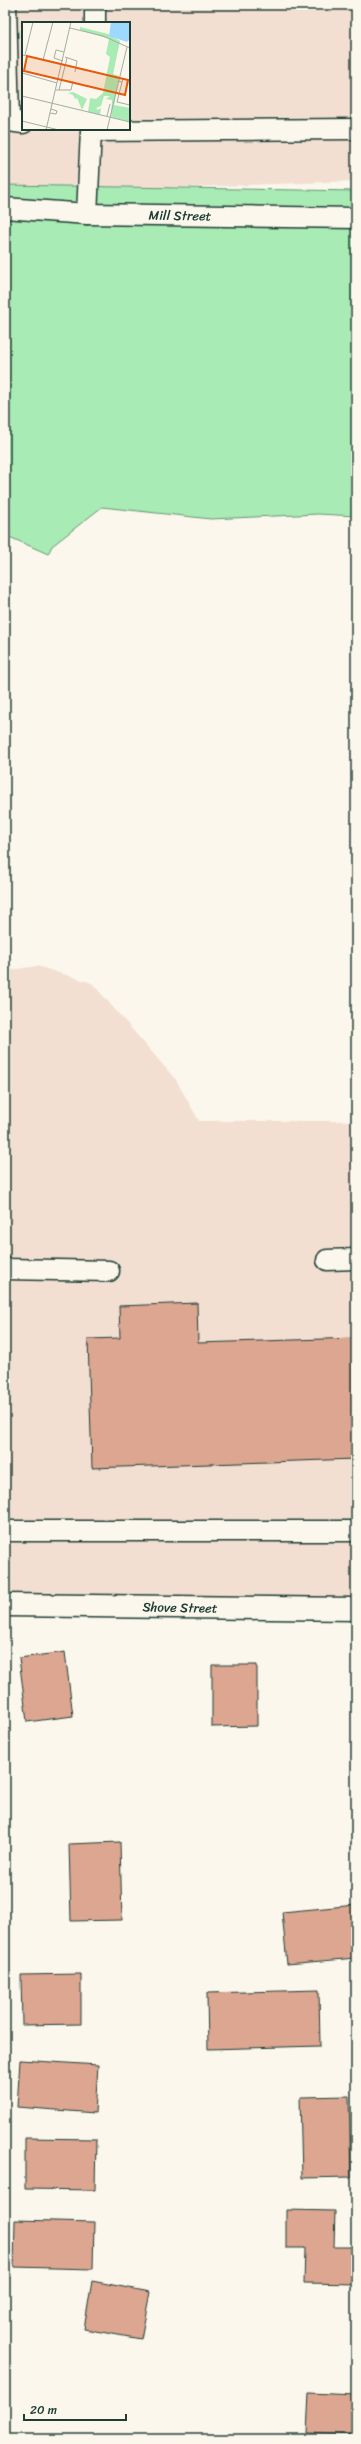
<svg xmlns="http://www.w3.org/2000/svg" width="361" height="2444" viewBox="0 0 361 2444" font-family="Sriracha,sans-serif">
<style>
.built{fill:#f2dfd1;fill-rule:evenodd}
.green{fill:#a9ebb4;stroke:#649474}
.building{fill:#dca691;stroke:#1f3d34}
.lines{fill:none;stroke-linecap:round;stroke-linejoin:round}
.service-casing{stroke:#1f3d34;stroke-width:23}
.minor-casing{stroke:#1f3d34;stroke-width:25}
.service{stroke:#fbf7ec;stroke-width:20}
.minor{stroke:#fbf7ec;stroke-width:22}
.labels{text-anchor:middle;stroke-width:3;stroke-linejoin:round;paint-order:stroke}
.street-label{font-size:13px;fill:#1f3d34;stroke:#fbf7ec}
.inset-road{fill:none;stroke:#a3ada2;stroke-width:1}
.view{fill:#e8590c;fill-opacity:0.15;stroke:#e8590c;stroke-width:2}
.inset-edge{fill:none;stroke:#1f3d34;stroke-width:2}
</style>
<rect width="100%" height="100%" fill="#fbf7ec"/>
<filter id="ink" filterUnits="userSpaceOnUse"><feTurbulence type="fractalNoise" baseFrequency=".025" numOctaves="2"/><feDisplacementMap in="SourceGraphic" scale="8" xChannelSelector="R" yChannelSelector="G"/><feConvolveMatrix kernelMatrix="1 2 1 2 8 2 1 2 1" color-interpolation-filters="sRGB"/></filter>
<g filter="url(#ink)">
<!-- built -->
<g class="built">
<path d="M5 5H356V181L5 194ZM23 23H129V129H23Z"/>
<polygon points="37,966 92,983 176,1080 199,1121 356,1121 356,1609 5,1607 5,971"/>
</g>
<!-- green -->
<polygon class="green" points="5,185 356,191 356,516 318,514 211,519 102,507 52,546 48,554 5,535"/>
<!-- building -->
<g class="building">
<polygon points="197,1303 198,1343 356,1338 356,1459 92,1468 88,1339 120,1338 119,1306"/>
<polygon points="65,1652 73,1716 27,1722 19,1658"/>
<polygon points="212,1665 257,1665 257,1726 212,1727"/>
<polygon points="120,1842 122,1920 71,1921 69,1844"/>
<polygon points="356,1905 356,1958 287,1964 282,1912"/>
<polygon points="81,1974 81,2024 22,2025 21,1975"/>
<polygon points="319,1990 320,2046 208,2049 207,1993"/>
<polygon points="20,2060 98,2065 95,2113 17,2107"/>
<polygon points="349,2096 351,2177 302,2178 300,2097"/>
<polygon points="25,2138 96,2139 95,2190 25,2189"/>
<polygon points="286,2210 335,2211 334,2247 356,2247 356,2284 304,2283 305,2248 286,2248"/>
<polygon points="15,2220 94,2222 93,2269 14,2267"/>
<polygon points="92,2281 150,2292 141,2339 84,2329"/>
<polygon points="309,2393 356,2395 356,2435 307,2433"/>
</g>
<g class="lines">
<!-- service casing -->
<g class="service-casing">
<g id="service">
<polyline points="6,5 9,121 23,123"/>
<polyline points="95,23 95,5"/>
<polyline points="5,208 87,214 356,218"/>
<polyline points="87,214 91,131 356,129"/>
<polyline points="327,1260 356,1259"/>
<polyline points="5,1269 109,1271"/>
<polyline points="5,1531 356,1531"/>
</g>
</g>
<!-- minor casing -->
<g class="minor-casing">
<polyline id="minor" points="5,1605 356,1609"/>
</g>
<!-- service -->
<use href="#service" class="service"/>
<!-- minor -->
<use href="#minor" class="minor"/>
</g>
</g>
<g class="labels">
<!-- street labels -->
<g class="street-label">
<text transform="translate(180 215) rotate(1)" y="5">Mill Street</text>
<text transform="translate(180 1607) rotate(1)" y="5">Shove Street</text>
</g>
</g>
<!-- overview -->
<g transform="translate(22 22)">
<rect width="108" height="108" fill="#fbf7ec"/>
<path d="M58 5 86 12 98 19 91 52 97 54 92 83 108 86V100L89 95 90 78 84 77 88 74H82L79 84 74 86 76 88 79 86 78 93 66 90 68 76 74 77 81 71 88 35 84 32 87 17 58 8ZM51 70 65 77 60 88 55 76 53 77 51 73 46 71Z" fill="#a9ebb4"/>
<path d="M89 0H108V17L105 20 87 14Z" fill="#9dd9fe"/>
<path class="inset-road" d="M48 6 81 14 108 26M0 33 40 42M3 33 11 0M43 35 55 39 53 50M21 38 31 0M41 39 32 36 34 28 42 30M0 51 35 61M96 59 100 60 95 80 108 83M100 60 101 57 108 58 107 62M34 68H37L45 36M37 68H49L51 59M0 74 108 100M28 91 34 92 35 89 29 87M85 94 88 82M0 99 37 108M24 108 49 0M85 108 105 25"/>
<path class="view" d="M5 34 106 58 103 73 2 49Z"/>
<rect width="108" height="108" class="inset-edge"/>
</g>
<!-- margin -->
<rect width="361" height="2444" fill="none" stroke="#fbf7ec" stroke-width="20"/>
<rect x="10" y="10" width="341" height="2424" fill="none" stroke="#1f3d34" stroke-width="1.5" filter="url(#ink)"/>
<!-- scale -->
<path d="M24 2414v6h102v-6" fill="none" stroke="#1f3d34" stroke-width="2"/>
<text x="30" y="2414" font-size="12" fill="#1f3d34" stroke="#fbf7ec" stroke-width="3" paint-order="stroke">20 m</text>
</svg>
